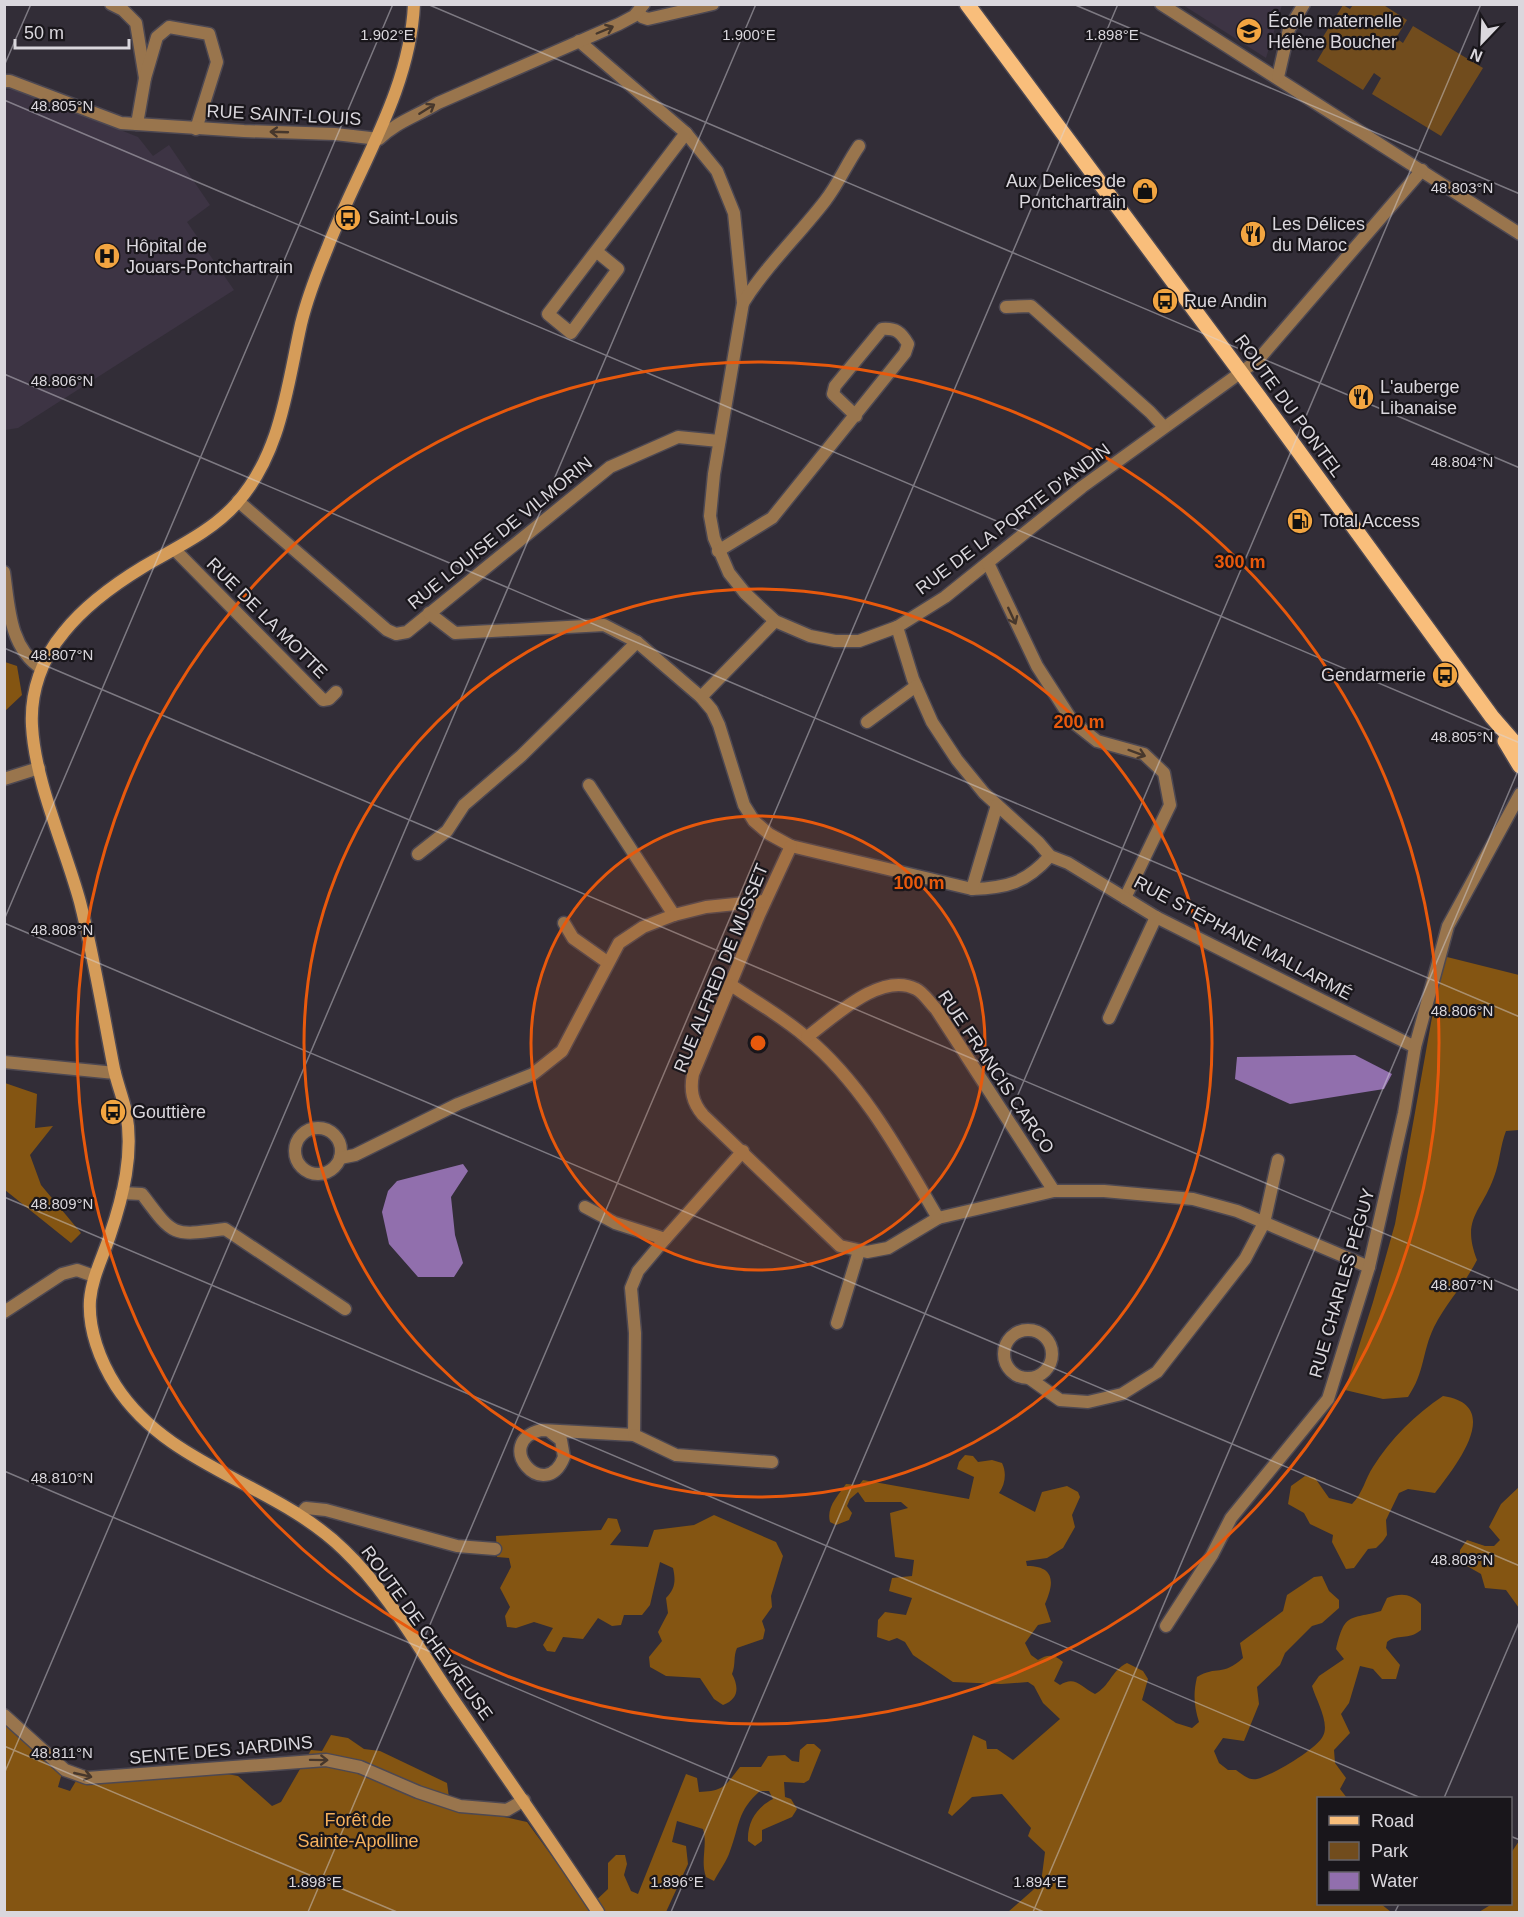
<svg xmlns="http://www.w3.org/2000/svg" width="1524" height="1917" viewBox="0 0 1524 1917" font-family="Helvetica,sans-serif">
<style>
.built{fill:#3d3444}
.green{fill:#714c1d}
.forest{fill:#845512}
.water{fill:#916fad}
.lines{fill:none;stroke-linecap:round;stroke-linejoin:round}
.street-casing{stroke:#4d4852;stroke-width:15}
.secondary-casing{stroke:#4d4852;stroke-width:15}
.primary-casing{stroke:#4d4852;stroke-width:18}
.street{stroke:#99754d;stroke-width:12}
.secondary{stroke:#d59c59;stroke-width:12}
.primary{stroke:#f9be7b;stroke-width:15}
.oneway{stroke:#46372c}
.ticks{fill:none;stroke:#dad7dd;stroke-width:1.5;stroke-opacity:0.45}
.ring{fill:none;stroke:#e8590c;stroke-width:3}
.labels{text-anchor:middle;stroke-width:4.5;stroke-linejoin:round;paint-order:stroke}
.poi-label{font-size:18px;fill:#dad7dd;stroke:#19161b;text-anchor:start}
.street-label{font-size:18px;fill:#dad7dd;stroke:#19161b}
.park-label{font-size:18px;fill:#f6b15d;stroke:#19161b}
.ticks-label{font-size:15px;text-anchor:middle;fill:#dad7dd;stroke:#19161b;stroke-width:4.5;stroke-linejoin:round;paint-order:stroke}
.centre{fill:#e8590c;stroke:#19161b;stroke-width:3}
.ring-label{font-size:18px;text-anchor:middle;font-weight:bold;fill:#e8590c;stroke:#19161b;stroke-width:4.5;stroke-linejoin:round;paint-order:stroke}
</style>
<rect width="100%" height="100%" fill="#322d37"/>
<!-- built -->
<g class="built">
<polygon points="1183,5 1282,5 1266,58"/>
<polygon points="17,89 138,137 153,156 169,145 210,205 187,222 234,290 18,428 5,430 4,90"/>
</g>
<!-- green -->
<polygon class="green" points="1382,4 1407,20 1396,38 1403,43 1413,26 1483,68 1441,136 1372,94 1381,78 1374,73 1363,90 1317,61 1327,44 1321,40 1343,5 1350,9 1353,5"/>
<!-- forest -->
<g class="forest">
<polygon points="5,662 17,666 22,695 5,711"/>
<path d="M1443 956 1519 975V1130L1506 1131C1500 1146 1500 1162 1494 1177 1481 1213 1461 1218 1477 1260 1465 1284 1446 1303 1434 1327 1422 1352 1425 1372 1408 1397L1383 1399 1345 1390 1373 1302 1395 1224Z"/>
<polygon points="5,1083 37,1094 35,1128 53,1126 30,1155 41,1185 81,1233 71,1243 5,1190"/>
<path d="M1443 1396C1505 1405 1455 1467 1435 1493L1408 1489 1399 1493 1386 1520 1387 1535 1383 1541 1376 1548 1368 1549 1354 1568 1346 1569 1332 1542 1333 1535 1310 1524 1304 1513 1288 1504 1291 1486 1305 1476 1315 1478 1329 1498 1352 1504C1363 1493 1365 1479 1373 1467 1390 1439 1416 1414 1443 1396Z"/>
<path d="M965 1455 973 1456 978 1462 992 1460 1002 1463C1007 1473 1005 1485 999 1493L1035 1512 1042 1492 1067 1486 1078 1492 1080 1497 1072 1515 1075 1527 1063 1548 1047 1558 1026 1561 1027 1566C1056 1566 1054 1584 1045 1604L1051 1622 1038 1625 1025 1643 1031 1655 1038 1660C1048 1654 1054 1654 1063 1662L1054 1681 1060 1685C1075 1675 1081 1687 1095 1694 1110 1686 1111 1671 1127 1663L1143 1671 1148 1679 1142 1700 1176 1723 1192 1728 1199 1722C1194 1706 1193 1694 1197 1677 1217 1665 1222 1677 1243 1658L1240 1643 1283 1611 1287 1595 1314 1577 1322 1576 1329 1591 1339 1600V1608L1322 1623 1312 1626 1285 1653 1280 1665 1257 1687 1259 1704 1244 1741 1223 1738 1214 1751 1219 1763 1228 1770H1236C1242 1774 1249 1781 1257 1779 1271 1776 1317 1749 1323 1736 1330 1723 1316 1700 1312 1686L1319 1676 1344 1659 1336 1649C1345 1612 1349 1620 1381 1611L1387 1598C1401 1593 1410 1593 1421 1604V1630C1408 1641 1398 1633 1387 1642L1386 1648 1400 1665 1396 1679H1382L1373 1669 1360 1666 1349 1703 1341 1714 1350 1733 1334 1750 1335 1763 1346 1778 1340 1789 1347 1798H1318V1904H1381L1391 1912H1008L1041 1883 1045 1852 1028 1836 1031 1828 1002 1794 972 1797 952 1816 948 1813 973 1735 986 1741 987 1749H997L1013 1760 1060 1719 1043 1703 1034 1686 1028 1682 1001 1684 953 1682 913 1655 905 1642 897 1638 889 1641 877 1637 878 1620 885 1612 906 1615 912 1598 889 1591 892 1578 912 1576 914 1560 895 1557 890 1513 908 1508 901 1502H865L858 1492 850 1499 847 1506 852 1513 849 1520 836 1525 830 1522C826 1507 838 1496 846 1484L859 1485 863 1480 969 1499 974 1477 957 1469 959 1462Z"/>
<polygon points="1519,1487 1519,1608 1506,1590 1485,1588 1481,1574 1460,1562 1460,1550 1467,1540 1485,1546 1494,1546 1500,1540 1489,1527 1501,1504"/>
<path d="M714 1515 776 1542 783 1556 771 1596 772 1607 762 1621 765 1630 763 1639 737 1648C733 1657 736 1664 732 1674 739 1687 739 1699 723 1705L714 1699 700 1678 666 1676 650 1667 649 1657 662 1641 658 1632 668 1613 666 1598C675 1589 676 1581 673 1568L660 1562 650 1605 642 1615H624L621 1625 612 1626 598 1618 583 1639 563 1637 555 1652 547 1651 543 1645 553 1628 534 1622 516 1628 507 1627 505 1616 510 1607 500 1588 511 1567 509 1558 497 1557 496 1536 601 1530 608 1518 617 1519 621 1531 610 1545 648 1547 654 1530 694 1525Z"/>
<path d="M4 1724 62 1773 58 1787 70 1791 76 1781 227 1774 238 1776 272 1806 281 1802 311 1750 322 1751 331 1735 348 1738 364 1749 380 1751 447 1783 450 1805 527 1822 589 1907 608 1889V1863L616 1855H625L627 1864 624 1875 631 1891 638 1894 686 1774 697 1778 699 1792C724 1791 725 1786 740 1767H761L768 1756 785 1755 792 1761 799 1762 800 1750 807 1744H814L821 1750 809 1780 804 1783 784 1782 785 1797 791 1799 797 1809 792 1817 762 1830V1841L755 1846 748 1841C747 1822 757 1807 773 1799L769 1791H760C737 1811 740 1825 730 1851 727 1861 719 1871 714 1881L706 1877C700 1860 708 1845 703 1829L677 1821 672 1842 686 1846 688 1864 666 1912H5Z"/>
<polygon points="1519,1841 1519,1912 1479,1912 1492,1904 1510,1904 1511,1853"/>
</g>
<!-- water -->
<g class="water">
<polygon points="1355,1055 1392,1074 1384,1089 1290,1104 1235,1079 1237,1057"/>
<polygon points="463,1164 468,1171 451,1197 455,1235 463,1263 454,1277 418,1277 389,1244 382,1212 388,1191 397,1181"/>
</g>
<g class="lines">
<!-- street casing -->
<g class="street-casing">
<g id="street">
<polyline points="111,4 123,10 136,23 145,78 137,124"/>
<polyline points="1161,4 1520,234"/>
<polyline points="639,12 642,17 648,19 713,4"/>
<polyline points="579,41 686,133 717,171 734,213 743,303 714,474 710,516 714,538 729,573 745,593 775,621 810,636 835,641 859,641 897,627 945,597 1082,487 1258,360 1422,170"/>
<polyline points="1278,77 1289,29 1304,4"/>
<polyline points="145,78 157,37 169,27 209,34 217,62 196,129"/>
<path d="M4 81H10L121 123 244 131 335 134 379 139C396 122 417 116 438 103L619 24 634 16 644 4"/>
<polyline points="596,251 618,269 571,333 548,314 686,133"/>
<path d="M743 303C766 266 798 236 825 201 839 183 846 165 859 146"/>
<polyline points="1006,307 1031,306 1150,412 1164,427"/>
<polyline points="238,501 387,630 396,634 407,632 610,467 678,437 719,441"/>
<polyline points="175,550 323,700 329,699 336,692"/>
<path d="M718 551 772 518 905 353 908 344C901 332 896 328 882 329L835 386 833 394 856 416"/>
<polyline points="988,563 1037,666 1073,722 1097,741 1144,754 1164,773 1170,805 1125,898"/>
<path d="M4 572C9 606 9 647 41 668"/>
<path d="M429 613 455 633 604 625 637 642 701 697 712 710 719 725 744 805 754 821 769 834 791 846 972 889C1007 888 1026 883 1050 856"/>
<polyline points="897,627 913,679 932,722 957,760 984,793 1038,842 1050,856 1068,863 1156,917 1415,1047"/>
<polyline points="701,697 775,621"/>
<polyline points="867,722 916,686"/>
<polyline points="4,779 39,768"/>
<polyline points="589,785 674,915"/>
<path d="M791 846 759 915 693 1074C690 1090 692 1102 703 1115L840 1246 867 1252 888 1248 938 1218 1054 1191H1104L1193 1199 1237 1211 1369 1267"/>
<polyline points="418,854 447,831 464,805 521,756 637,642"/>
<polyline points="972,889 997,805"/>
<polyline points="564,923 573,938 607,962"/>
<path d="M731 985C756 1002 783 1017 806 1037 863 1084 901 1155 938 1218"/>
<polyline points="1109,1018 1156,917"/>
<path d="M807 1037C834 1017 881 971 916 989 923 992 930 1003 936 1009L1054 1191"/>
<polyline points="4,1062 115,1073"/>
<circle cx="318" cy="1151" r="23"/>
<polyline points="340,1158 355,1155 458,1104 533,1074 562,1051 619,943 643,927 674,915 706,907 765,901"/>
<path d="M122 1193 142 1194C174 1237 172 1236 225 1229L345 1309"/>
<polyline points="585,1207 615,1223 665,1239 743,1151"/>
<polyline points="4,1312 62,1274 77,1270 94,1276"/>
<polyline points="837,1323 859,1251"/>
<circle cx="1028" cy="1354" r="24"/>
<polyline points="1029,1378 1060,1400 1088,1402 1122,1394 1157,1372 1245,1259 1264,1223 1278,1160"/>
<path d="M549 1431 561 1440 564 1457C545 1505 491 1443 541 1430L634 1435 635 1333 631 1288 638 1271 665 1239"/>
<polyline points="634,1435 676,1455 772,1462"/>
<polyline points="301,1514 306,1508 326,1510 457,1546 495,1549"/>
<polyline points="1166,1626 1212,1555 1231,1518 1328,1399 1369,1267 1404,1113 1415,1047 1448,926 1520,794"/>
<polyline points="4,1715 65,1770 87,1778 326,1760 360,1767 418,1792 460,1806 507,1810 524,1800"/>
</g>
</g>
<!-- secondary casing -->
<g class="secondary-casing">
<path id="secondary" d="M414 4C410 93 357 169 327 249 317 273 307 299 301 324 287 387 281 454 236 504 211 532 175 548 143 567 115 584 84 607 64 632 42 658 30 692 32 726 35 782 65 847 80 902 94 957 103 1013 114 1069 117 1083 123 1098 126 1112 134 1153 123 1197 110 1235 103 1257 92 1277 90 1300 88 1329 100 1361 116 1386 169 1468 276 1483 344 1550 387 1591 418 1647 451 1696 500 1768 550 1839 598 1912"/>
</g>
<!-- primary casing -->
<g class="primary-casing">
<g id="primary">
<polyline points="967,4 1259,397 1492,717 1520,749"/>
<polyline points="1505,741 1520,766"/>
</g>
</g>
<!-- street -->
<use href="#street" class="street"/>
<!-- secondary -->
<use href="#secondary" class="secondary"/>
<!-- primary -->
<use href="#primary" class="primary"/>
</g>
<!-- one-way arrows -->
<defs><path id="oneway-shaft" d="M-6 0H5M1.5-3L5.5 0L1.5 3" fill="none" stroke-width="1.6" stroke-linecap="round" stroke-linejoin="round" transform="scale(1.5)"/></defs>
<g class="oneway">
<use href="#oneway-shaft" transform="translate(605 30) rotate(-23)"/>
<use href="#oneway-shaft" transform="translate(427 109) rotate(-32)"/>
<use href="#oneway-shaft" transform="translate(279 132) rotate(-178)"/>
<use href="#oneway-shaft" transform="translate(1012 616) rotate(65)"/>
<use href="#oneway-shaft" transform="translate(1137 753) rotate(20)"/>
<use href="#oneway-shaft" transform="translate(319 1760) rotate(1)"/>
<use href="#oneway-shaft" transform="translate(83 1775) rotate(13)"/>
</g>
<!-- ticks -->
<path class="ticks" d="M427 4 1520 468M1073 4 1520 194M4 66 31 4M4 100 1520 743M4 374 1520 1017M4 648 1520 1291M4 920 393 4M4 923 1520 1566M4 1197 1421 1798M4 1471 1044 1912M4 1746 397 1912M4 1774 756 4M1444 1798 1520 1620M1510 1836 1520 1840M308 1912 1118 4M671 1912 1481 4M1033 1912 1520 766M1395 1912 1399 1904"/>
<!-- distance rings -->
<circle cx="758" cy="1043" r="227" fill="#e8590c" fill-opacity=".12"/>
<g class="ring">
<circle cx="758" cy="1043" r="227"/>
<circle cx="758" cy="1043" r="454"/>
<circle cx="758" cy="1043" r="681"/>
</g>
<!-- icons -->
<defs>
<g id="school-disc" transform="scale(1.35)"><circle r="9.5" fill="#f2a541" stroke="#19161b"/><path d="M0-5L7-2L0 1L-7-2ZM-4 1L0 2.5L4 1V4Q0 6-4 4Z" fill="#111"/></g>
<g id="shop-disc" transform="scale(1.35)"><circle r="9.5" fill="#f2a541" stroke="#19161b"/><path d="M-5-2.5h2.3a2.7 3.5 0 0 1 5.4 0H5L5.5 6h-11ZM-1.5-2.5h3a1.5 2.3 0 0 0-3 0Z" fill="#111"/></g>
<g id="bus-disc" transform="scale(1.35)"><circle r="9.5" fill="#f2a541" stroke="#19161b"/><path d="M-5-6H5V4H4V6H2V4H-2V6H-4V4H-5ZM-3.5-4V0h7V-4ZM-3.5 1.2v1.5H-2V1.2ZM2 1.2v1.5H3.5V1.2Z" fill="#111"/></g>
<g id="restaurant-disc" transform="scale(1.35)"><circle r="9.5" fill="#f2a541" stroke="#19161b"/><path d="M-5-6h1v4h1v-4h1v4h1v-4h1v5L-1.5 .5V6h-2V.5L-5-1ZM5-6V6H3V1.5H1.5Q1.5-4 5-6Z" fill="#111"/></g>
<g id="hospital-disc" transform="scale(1.35)"><circle r="9.5" fill="#f2a541" stroke="#19161b"/><path d="M-5-5h3v3.5h4V-5h3V5h-3V1.5h-4V5h-3Z" fill="#111"/></g>
<g id="fuel-disc" transform="scale(1.35)"><circle r="9.5" fill="#f2a541" stroke="#19161b"/><path d="M-5.5-6h7V0h2V4h1.3V-2.5L3-4.5l.8-.8L6-3V5H2.5V1h-1V6h-7ZM-4.2-4.7v3.2H.2V-4.7Z" fill="#111"/></g>
</defs>
<g fill-rule="evenodd">
<use href="#school-disc" x="1249" y="31"/>
<use href="#shop-disc" x="1145" y="191"/>
<use href="#bus-disc" x="348" y="218"/>
<use href="#restaurant-disc" x="1253" y="234"/>
<use href="#hospital-disc" x="107" y="256"/>
<use href="#bus-disc" x="1165" y="301"/>
<use href="#restaurant-disc" x="1361" y="397"/>
<use href="#fuel-disc" x="1300" y="521"/>
<use href="#bus-disc" x="1445" y="675"/>
<use href="#bus-disc" x="113" y="1112"/>
</g>
<g class="labels">
<!-- poi labels -->
<g class="poi-label">
<text x="1268" y="27">École maternelle<tspan x="1268" dy="21">Hélène Boucher</tspan></text>
<text x="1126" y="187" text-anchor="end">Aux Delices de<tspan x="1126" dy="21">Pontchartrain</tspan></text>
<text x="368" y="224">Saint-Louis</text>
<text x="1272" y="230">Les Délices<tspan x="1272" dy="21">du Maroc</tspan></text>
<text x="126" y="252">Hôpital de<tspan x="126" dy="21">Jouars-Pontchartrain</tspan></text>
<text x="1184" y="307">Rue Andin</text>
<text x="1380" y="393">L'auberge<tspan x="1380" dy="21">Libanaise</tspan></text>
<text x="1320" y="527">Total Access</text>
<text x="1426" y="681" text-anchor="end">Gendarmerie</text>
<text x="132" y="1118">Gouttière</text>
</g>
<!-- street labels -->
<g class="street-label">
<text transform="translate(284 115) rotate(3)" y="6">RUE SAINT-LOUIS</text>
<text transform="translate(1289 406) rotate(54)" y="6">ROUTE DU PONTEL</text>
<text transform="translate(1013 519) rotate(-37)" y="6">RUE DE LA PORTE D'ANDIN</text>
<text transform="translate(500 533) rotate(-39)" y="6">RUE LOUISE DE VILMORIN</text>
<text transform="translate(267 618) rotate(45)" y="6">RUE DE LA MOTTE</text>
<text transform="translate(1243 938) rotate(28)" y="6">RUE STÉPHANE MALLARMÉ</text>
<text transform="translate(721 968) rotate(-68)" y="6">RUE ALFRED DE MUSSET</text>
<text transform="translate(996 1072) rotate(56)" y="6">RUE FRANCIS CARCO</text>
<text transform="translate(1342 1283) rotate(-74)" y="6">RUE CHARLES PÉGUY</text>
<text transform="translate(427 1633) rotate(54)" y="6">ROUTE DE CHEVREUSE</text>
<text transform="translate(221 1750) rotate(-5)" y="6">SENTE DES JARDINS</text>
</g>
<!-- park labels -->
<g class="park-label">
<text x="358" y="1826">Forêt de<tspan x="358" dy="21">Sainte-Apolline</tspan></text>
</g>
</g>
<g class="ticks-label">
<text x="387" y="40">1.902°E</text>
<text x="749" y="40">1.900°E</text>
<text x="1112" y="40">1.898°E</text>
<text x="62" y="111">48.805°N</text>
<text x="1462" y="193">48.803°N</text>
<text x="62" y="386">48.806°N</text>
<text x="1462" y="467">48.804°N</text>
<text x="62" y="660">48.807°N</text>
<text x="1462" y="742">48.805°N</text>
<text x="62" y="935">48.808°N</text>
<text x="1462" y="1016">48.806°N</text>
<text x="62" y="1209">48.809°N</text>
<text x="1462" y="1290">48.807°N</text>
<text x="62" y="1483">48.810°N</text>
<text x="1462" y="1565">48.808°N</text>
<text x="62" y="1758">48.811°N</text>
<text x="315" y="1887">1.898°E</text>
<text x="677" y="1887">1.896°E</text>
<text x="1040" y="1887">1.894°E</text>
</g>
<circle cx="758" cy="1043" r="9" class="centre"/>
<g class="ring-label">
<text x="1240" y="568">300 m</text>
<text x="1079" y="728">200 m</text>
<text x="919" y="889">100 m</text>
</g>
<!-- border -->
<rect width="1524" height="1917" fill="none" stroke="#dad7dd" stroke-width="12"/>
<!-- legend -->
<rect x="1317" y="1797" width="195" height="108" fill="#19161b" stroke="#666369" stroke-width="1.5"/>
<rect x="1329" y="1816" width="30" height="9" fill="#f9be7b" stroke="#666369" stroke-width="1.5"/>
<text x="1371" y="1827" font-size="18" fill="#dad7dd">Road</text>
<rect x="1329" y="1842" width="30" height="18" fill="#714c1d" stroke="#666369" stroke-width="1.5"/>
<text x="1371" y="1857" font-size="18" fill="#dad7dd">Park</text>
<rect x="1329" y="1872" width="30" height="18" fill="#916fad" stroke="#666369" stroke-width="1.5"/>
<text x="1371" y="1887" font-size="18" fill="#dad7dd">Water</text>
<!-- north arrow -->
<g transform="translate(1482 42) rotate(203)" stroke="#19161b" stroke-width="4.5" paint-order="stroke">
<path d="M0-4.5L10 22L0 15L-10 22Z" fill="#dad7dd"/>
<text y="-9" font-size="16" font-weight="bold" text-anchor="middle" fill="#dad7dd">N</text>
</g>
<!-- scale -->
<path d="M15 39v9h114v-9" fill="none" stroke="#dad7dd" stroke-width="3"/>
<text x="24" y="39" font-size="18" fill="#dad7dd" stroke="#19161b" stroke-width="4.5" paint-order="stroke">50 m</text>
</svg>
